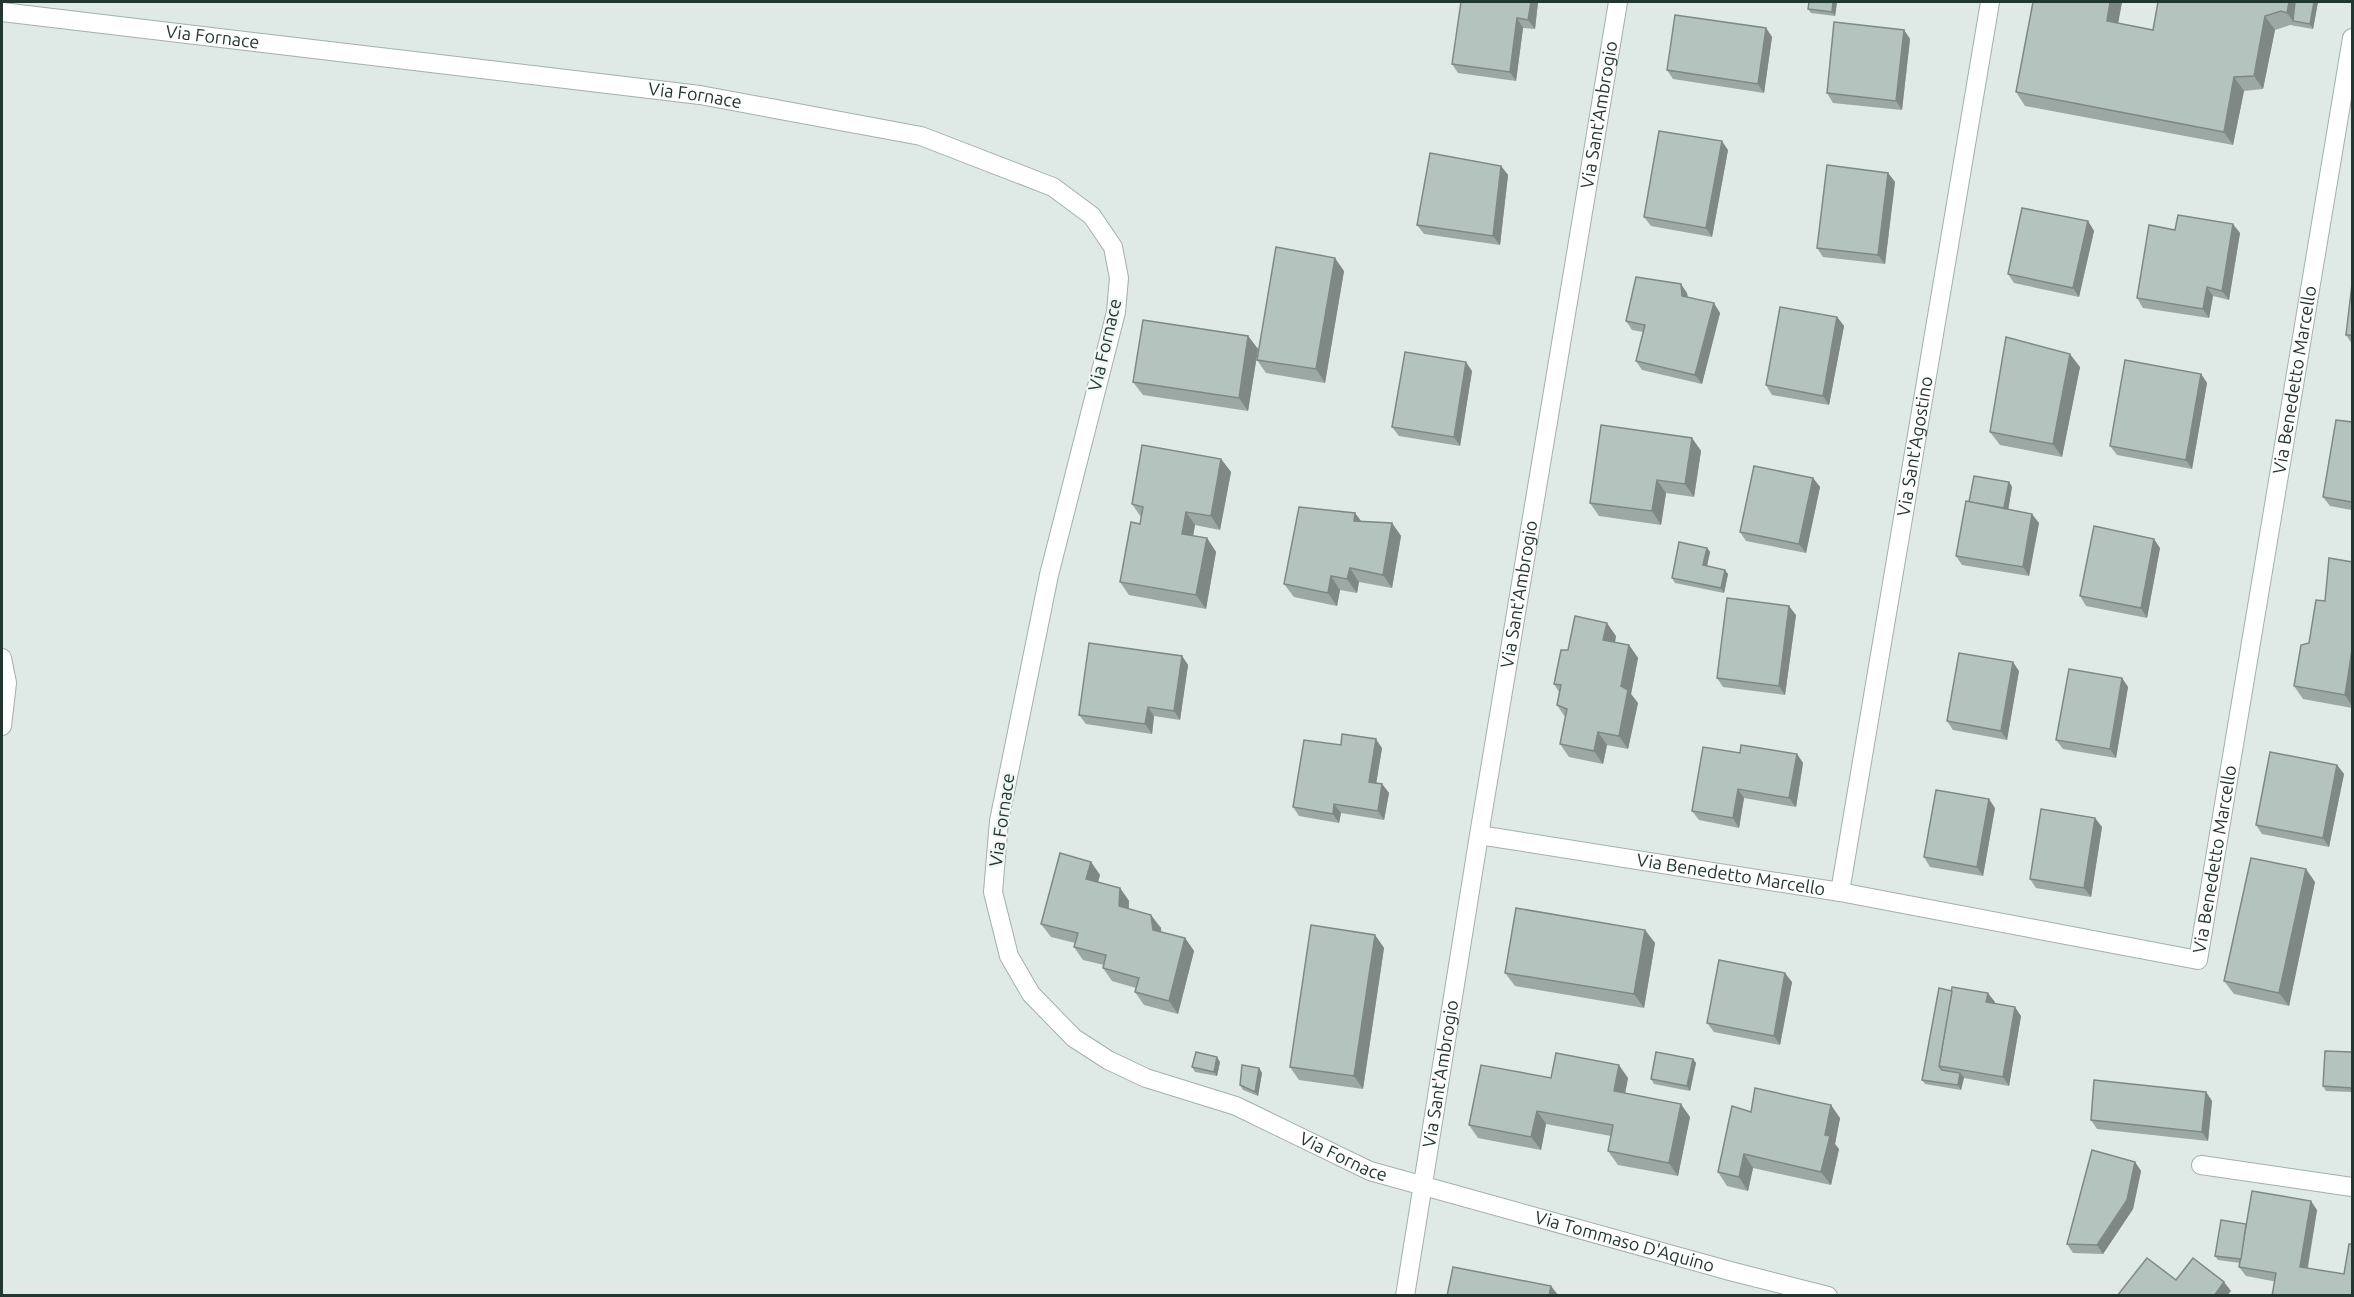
<svg xmlns="http://www.w3.org/2000/svg" width="2354" height="1297" viewBox="0 0 2354 1297" font-family="Ubuntu,sans-serif">
<style>
.lines{fill:none;stroke-linecap:round;stroke-linejoin:round}
.street-casing{stroke:#a3b0ab;stroke-width:20}
.street{stroke:#fff;stroke-width:18}
.wall{fill:#9ca8a3}
.shaded-wall{fill:#7f8885}
.building{fill:#b5c3be;stroke:#7f8885;stroke-width:1.5}
.labels{text-anchor:middle;stroke-width:4.5;stroke-linejoin:round;paint-order:stroke}
.street-label{font-size:18px;fill:#223731;stroke:#eff6f3}
</style>
<rect width="100%" height="100%" fill="#dfe9e5"/>
<g class="lines">
<!-- street casing -->
<g class="street-casing">
<g id="street">
<path id="s1" d="M2 12 700 95 921 136 1053 187 1092 216 1113 247 1119 278 1116 312 1049 575 999 821 993 892 1009 956 1031 994 1074 1038 1108 1060 1146 1078 1236 1106 1370 1171 1730 1271 1828 1296"/>
<polyline points="2,658 7,683 2,726"/>
<path id="s2" d="M1479 835 1840 892 2198 960 2352 38"/>
<path id="s3" d="M1840 892 1990 2"/>
<polyline points="2201,1165 2352,1187"/>
<path id="s4" d="M1405 1296 1479 835 1618 2"/>
</g>
</g>
<!-- street -->
<use href="#street" class="street"/>
</g>
<!-- wall -->
<g class="wall">
<polygon points="1538,2 1535,29 1523,28 1516,81 1458,73 1452,64"/>
<polygon points="1809,2 1837,2 1835,16 1811,13 1808,9"/>
<polygon points="2122,2 2118,23 2153,30 2158,2 2318,2 2313,29 2290,25 2275,30 2263,89 2244,91 2233,145 2025,106 2016,92"/>
<polygon points="1766,28 1772,37 1764,93 1673,79 1667,70"/>
<polygon points="1904,30 1910,39 1902,110 1833,103 1827,93"/>
<polygon points="1728,150 1712,237 1651,226 1644,217"/>
<polygon points="1501,166 1508,175 1500,245 1424,234 1417,225"/>
<polygon points="1888,173 1895,182 1885,264 1823,257 1817,248"/>
<polygon points="2088,221 2094,231 2079,297 2014,283 2008,274"/>
<polygon points="2240,233 2229,300 2213,296 2209,318 2143,308 2137,298"/>
<polygon points="1344,271 1325,383 1266,373 1257,360"/>
<polygon points="2352,284 2352,344 2346,335"/>
<polygon points="1687,293 1688,297 1720,313 1702,384 1642,370 1636,361 1643,332 1632,330 1626,321"/>
<polygon points="1837,317 1844,326 1829,405 1772,395 1766,385"/>
<polygon points="1248,336 1258,349 1248,411 1143,395 1133,382"/>
<polygon points="2080,367 2062,457 2000,445 1990,432"/>
<polygon points="1472,371 1460,446 1399,436 1392,427"/>
<polygon points="2201,374 2207,383 2192,469 2117,455 2110,446"/>
<polygon points="2352,422 2352,510 2330,506 2323,497"/>
<polygon points="1692,438 1701,451 1694,497 1666,493 1661,525 1599,516 1590,503"/>
<polygon points="1221,459 1231,472 1220,530 1195,525 1193,536 1207,538 1216,552 1206,609 1129,595 1120,582 1140,524 1141,517 1132,504"/>
<polygon points="1813,478 1820,487 1806,553 1746,541 1740,532"/>
<polygon points="2009,482 2012,487 2008,509 2039,523 2029,576 1962,565 1956,556 1969,502"/>
<polygon points="1361,521 1392,523 1401,536 1392,588 1359,582 1357,593 1340,590 1337,606 1294,597 1284,584"/>
<polygon points="1707,548 1710,552 1707,566 1728,574 1724,593 1675,583 1672,578"/>
<polygon points="2160,548 2147,618 2086,606 2080,596"/>
<polygon points="2352,562 2352,708 2303,699 2294,686 2309,643 2325,601"/>
<polygon points="1796,615 1785,695 1723,687 1717,678"/>
<polygon points="1616,636 1615,642 1629,645 1638,658 1631,694 1638,703 1628,749 1607,745 1603,764 1569,757 1560,744 1565,717 1557,705 1559,692 1554,684 1568,650"/>
<polygon points="1182,656 1188,665 1180,720 1154,716 1152,734 1086,724 1079,715"/>
<polygon points="2019,671 2007,740 1953,730 1947,721"/>
<polygon points="2122,678 2128,687 2116,758 2063,749 2056,740"/>
<polygon points="1341,745 1382,748 1376,783 1382,784 1389,793 1384,820 1341,813 1339,823 1299,816 1293,807"/>
<polygon points="1740,753 1797,754 1803,763 1796,807 1744,798 1739,828 1699,820 1692,811"/>
<polygon points="2337,765 2344,774 2329,847 2262,834 2256,825"/>
<polygon points="1995,808 1983,876 1930,867 1924,857"/>
<polygon points="2095,818 2102,827 2091,897 2036,888 2030,879"/>
<polygon points="1091,862 1100,875 1098,882 1120,888 1129,901 1129,909 1161,928 1161,932 1185,938 1194,951 1178,1014 1144,1005 1135,992 1136,988 1112,981 1103,968 1104,965 1083,960 1074,947 1075,943 1051,937 1041,924"/>
<polygon points="2315,882 2289,1006 2234,994 2224,981"/>
<polygon points="1645,930 1655,943 1644,1008 1515,986 1505,973"/>
<polygon points="1375,935 1384,948 1363,1089 1299,1080 1290,1067"/>
<polygon points="1792,982 1780,1045 1714,1032 1707,1023"/>
<polygon points="1995,1002 1994,1004 2021,1016 2009,1086 1964,1078 1961,1090 1925,1084 1922,1080"/>
<polygon points="2352,1052 2352,1092 2326,1091 2323,1086"/>
<polygon points="1693,1059 1696,1063 1690,1091 1654,1084 1651,1079"/>
<polygon points="1220,1062 1217,1076 1195,1072 1192,1067"/>
<polygon points="1259,1068 1262,1073 1258,1096 1243,1090 1240,1085"/>
<polygon points="1551,1078 1628,1078 1625,1093 1690,1117 1678,1176 1618,1165 1608,1151 1611,1136 1546,1124 1541,1150 1478,1138 1469,1125"/>
<polygon points="2206,1092 2212,1101 2208,1141 2097,1129 2091,1120"/>
<polygon points="1751,1112 1840,1118 1835,1144 1839,1149 1831,1185 1753,1168 1748,1191 1727,1186 1718,1172"/>
<polygon points="2135,1162 2141,1171 2133,1209 2103,1254 2073,1253 2067,1244"/>
<polygon points="2317,1210 2308,1268 2352,1296 2246,1276 2239,1267 2240,1263 2218,1260 2215,1256"/>
</g>
<!-- shaded-wall -->
<g class="shaded-wall">
<polygon points="1531,2 1538,2 1535,29 1528,20"/>
<polygon points="1833,2 1837,2 1835,16 1832,12"/>
<polygon points="2110,2 2122,2 2116,35 2107,21"/>
<polygon points="2289,2 2300,2 2293,21 2287,13"/>
<polygon points="2314,2 2318,2 2313,29 2310,24"/>
<polygon points="2265,16 2275,30 2263,89 2254,76"/>
<polygon points="1517,18 1523,28 1516,81 1510,72"/>
<polygon points="1766,28 1772,37 1764,93 1758,84"/>
<polygon points="1904,30 1910,39 1902,110 1896,101"/>
<polygon points="2234,77 2244,91 2233,145 2224,132"/>
<polygon points="1722,141 1728,150 1712,237 1706,228"/>
<polygon points="1501,166 1508,175 1500,245 1493,236"/>
<polygon points="1888,173 1895,182 1885,264 1878,255"/>
<polygon points="2088,221 2094,231 2079,297 2073,288"/>
<polygon points="2233,224 2240,233 2229,300 2222,291"/>
<polygon points="1335,258 1344,271 1325,383 1316,369"/>
<polygon points="1681,284 1687,293 1688,305 1682,296"/>
<polygon points="2207,287 2213,296 2209,318 2203,309"/>
<polygon points="1714,303 1720,313 1702,384 1695,375"/>
<polygon points="1837,317 1844,326 1829,405 1823,396"/>
<polygon points="1248,336 1258,349 1248,411 1239,398"/>
<polygon points="2070,354 2080,367 2062,457 2053,444"/>
<polygon points="1466,362 1472,371 1460,446 1454,437"/>
<polygon points="2201,374 2207,383 2192,469 2186,460"/>
<polygon points="1692,438 1701,451 1694,497 1685,484"/>
<polygon points="1221,459 1231,472 1220,530 1211,516"/>
<polygon points="1813,478 1820,487 1806,553 1799,544"/>
<polygon points="1657,480 1666,493 1661,525 1652,511"/>
<polygon points="2009,482 2012,487 2007,517 2003,512"/>
<polygon points="1186,512 1195,525 1191,547 1182,534"/>
<polygon points="1355,513 1365,526 1354,521"/>
<polygon points="2032,514 2039,523 2029,576 2023,567"/>
<polygon points="1392,523 1401,536 1392,588 1383,575"/>
<polygon points="1207,538 1216,552 1206,609 1196,595"/>
<polygon points="2154,539 2160,548 2147,618 2141,608"/>
<polygon points="1707,548 1710,552 1706,570 1703,565"/>
<polygon points="1350,568 1359,582 1357,593 1347,579"/>
<polygon points="1725,570 1728,574 1724,593 1721,588"/>
<polygon points="1331,576 1340,590 1337,606 1328,593"/>
<polygon points="1789,606 1796,615 1785,695 1779,686"/>
<polygon points="1607,623 1616,636 1613,653 1603,640"/>
<polygon points="1629,645 1638,658 1631,694 1638,703 1628,749 1619,736 1621,686"/>
<polygon points="2352,651 2352,706 2345,695"/>
<polygon points="1182,656 1188,665 1180,720 1174,711"/>
<polygon points="2013,662 2019,671 2007,740 2001,731"/>
<polygon points="2122,678 2128,687 2116,758 2110,749"/>
<polygon points="1148,707 1154,716 1152,734 1145,724"/>
<polygon points="1598,732 1607,745 1603,764 1594,751"/>
<polygon points="1376,739 1382,748 1375,791 1369,782"/>
<polygon points="1797,754 1803,763 1796,807 1789,798"/>
<polygon points="2337,765 2344,774 2329,847 2323,838"/>
<polygon points="1382,784 1389,793 1384,820 1378,811"/>
<polygon points="1738,789 1744,798 1739,828 1733,818"/>
<polygon points="1989,799 1995,808 1983,876 1977,867"/>
<polygon points="1334,804 1341,813 1339,823 1333,814"/>
<polygon points="2095,818 2102,827 2091,897 2084,888"/>
<polygon points="1091,862 1100,875 1095,892 1086,879"/>
<polygon points="2306,869 2315,882 2289,1006 2279,993"/>
<polygon points="1120,888 1129,901 1128,919 1119,906"/>
<polygon points="1151,915 1161,928 1162,943 1153,930"/>
<polygon points="1645,930 1655,943 1644,1008 1634,994"/>
<polygon points="1375,935 1384,948 1363,1089 1354,1076"/>
<polygon points="1185,938 1194,951 1178,1014 1169,1001"/>
<polygon points="1785,973 1792,982 1780,1045 1774,1036"/>
<polygon points="1988,993 1995,1002 1993,1011 1986,1002"/>
<polygon points="2015,1007 2021,1016 2009,1086 2003,1077"/>
<polygon points="1217,1057 1220,1062 1217,1076 1214,1072"/>
<polygon points="1693,1059 1696,1063 1690,1091 1687,1086"/>
<polygon points="1619,1065 1628,1078 1623,1104 1614,1091"/>
<polygon points="1259,1068 1262,1073 1258,1096 1255,1092"/>
<polygon points="1960,1073 1964,1077 1961,1090 1958,1085"/>
<polygon points="2206,1092 2212,1101 2208,1141 2202,1132"/>
<polygon points="1681,1104 1690,1117 1678,1176 1669,1163"/>
<polygon points="1831,1105 1840,1118 1835,1144 1839,1149 1831,1185 1821,1172 1825,1135"/>
<polygon points="1537,1111 1546,1124 1541,1150 1531,1137"/>
<polygon points="1744,1154 1753,1168 1748,1191 1739,1177"/>
<polygon points="2135,1162 2141,1171 2133,1209 2103,1254 2097,1245"/>
<polygon points="2311,1201 2317,1210 2306,1276 2300,1267"/>
<polygon points="2224,1282 2231,1291 2227,1296 2214,1296"/>
<polygon points="1551,1286 1558,1295 1557,1296 1549,1296"/>
</g>
<!-- building -->
<g class="building">
<polygon points="1461,2 1531,2 1528,20 1517,18 1510,72 1452,64"/>
<polygon points="1809,2 1833,2 1832,12 1808,9"/>
<polygon points="2033,2 2110,2 2107,21 2153,30 2158,2 2289,2 2287,13 2281,11 2265,16 2254,76 2234,77 2224,132 2016,92"/>
<polygon points="2295,2 2314,2 2310,24 2293,21"/>
<polygon points="1675,15 1766,28 1758,84 1667,70"/>
<polygon points="1834,22 1904,30 1896,101 1827,93"/>
<polygon points="1659,131 1722,141 1706,228 1644,217"/>
<polygon points="1430,153 1501,166 1493,236 1417,225"/>
<polygon points="1827,165 1888,173 1878,255 1817,248"/>
<polygon points="2022,208 2088,221 2073,288 2008,274"/>
<polygon points="2178,215 2233,224 2222,291 2207,287 2203,309 2137,298 2149,225 2175,230"/>
<polygon points="1276,247 1335,258 1316,369 1257,360"/>
<polygon points="1636,277 1681,284 1682,296 1714,303 1695,375 1636,361 1645,325 1626,321"/>
<polygon points="2352,284 2352,335 2346,335"/>
<polygon points="1780,307 1837,317 1823,396 1766,385"/>
<polygon points="1143,320 1248,336 1239,398 1133,382"/>
<polygon points="2006,337 2070,354 2053,444 1990,432"/>
<polygon points="1405,352 1466,362 1454,437 1392,427"/>
<polygon points="2125,360 2201,374 2186,460 2110,446"/>
<polygon points="2336,420 2352,422 2352,502 2323,497"/>
<polygon points="1601,425 1692,438 1685,484 1657,480 1652,511 1590,503"/>
<polygon points="1142,445 1221,459 1211,516 1186,512 1182,534 1207,538 1196,595 1120,582 1131,522 1140,524 1143,507 1132,504"/>
<polygon points="1754,466 1813,478 1799,544 1740,532"/>
<polygon points="1974,476 2009,482 2004,508 1969,502"/>
<polygon points="1966,501 2032,514 2023,567 1956,556"/>
<polygon points="1299,507 1355,513 1354,521 1392,523 1383,575 1350,568 1347,579 1331,576 1328,593 1284,584"/>
<polygon points="2094,526 2154,539 2141,608 2080,596"/>
<polygon points="1679,542 1707,548 1703,565 1725,570 1721,588 1672,578"/>
<polygon points="2329,558 2352,562 2352,650 2345,695 2294,686 2301,645 2309,643 2316,600 2325,601"/>
<polygon points="1727,598 1789,606 1779,686 1717,678"/>
<polygon points="1575,616 1607,623 1603,640 1629,645 1621,686 1628,690 1619,736 1598,732 1594,751 1560,744 1567,709 1557,705 1561,685 1554,684 1561,650 1568,650"/>
<polygon points="1089,643 1182,656 1174,711 1148,707 1145,724 1079,715"/>
<polygon points="1959,653 2013,662 2001,731 1947,721"/>
<polygon points="2069,669 2122,678 2110,749 2056,740"/>
<polygon points="1342,734 1376,739 1369,782 1382,784 1378,811 1334,804 1333,814 1293,807 1304,740 1341,745"/>
<polygon points="1741,745 1797,754 1789,798 1738,789 1733,818 1692,811 1703,747 1740,753"/>
<polygon points="2270,752 2337,765 2323,838 2256,825"/>
<polygon points="1936,790 1989,799 1977,867 1924,857"/>
<polygon points="2041,809 2095,818 2084,888 2030,879"/>
<polygon points="1060,853 1091,862 1086,879 1120,888 1119,906 1151,915 1153,930 1185,938 1169,1001 1135,992 1139,978 1103,968 1106,955 1074,947 1078,933 1041,924"/>
<polygon points="2251,858 2306,869 2279,993 2224,981"/>
<polygon points="1516,908 1645,930 1634,994 1505,973"/>
<polygon points="1311,925 1375,935 1354,1076 1290,1067"/>
<polygon points="1719,960 1785,973 1774,1036 1707,1023"/>
<polygon points="1952,987 1988,993 1986,1002 2015,1007 2003,1077 1939,1066"/>
<polygon points="1939,988 1952,991 1939,1066 1942,1070 1960,1073 1958,1085 1922,1080"/>
<polygon points="2325,1051 2352,1052 2352,1088 2323,1086"/>
<polygon points="1196,1052 1217,1057 1214,1072 1192,1067"/>
<polygon points="1656,1052 1693,1059 1687,1086 1651,1079"/>
<polygon points="1556,1053 1619,1065 1614,1091 1681,1104 1669,1163 1608,1151 1613,1125 1537,1111 1531,1137 1469,1125 1481,1065 1551,1078"/>
<polygon points="1242,1065 1259,1068 1255,1092 1240,1085"/>
<polygon points="2094,1080 2206,1092 2202,1132 2091,1120"/>
<polygon points="1755,1088 1831,1105 1825,1135 1830,1136 1821,1172 1744,1154 1739,1177 1718,1172 1732,1106 1751,1112"/>
<polygon points="2092,1150 2135,1162 2127,1200 2097,1245 2067,1244"/>
<polygon points="2252,1191 2311,1201 2300,1267 2344,1274 2349,1244 2352,1244 2352,1296 2272,1296 2276,1273 2239,1267"/>
<polygon points="2221,1220 2246,1224 2241,1259 2215,1256"/>
<polygon points="2147,1258 2176,1280 2193,1258 2224,1282 2214,1296 2117,1296"/>
<polygon points="1453,1267 1551,1286 1549,1296 1447,1296"/>
</g>
<g class="labels">
<!-- street labels -->
<g class="street-label">
<text dy="6" stroke="none"><textPath href="#s1" startOffset="212">Via Fornace</textPath></text>
<text dy="6" stroke="none"><textPath href="#s1" startOffset="698">Via Fornace</textPath></text>
<text dy="6" stroke="none"><textPath href="#s4" startOffset="1197">Via Sant'Ambrogio</textPath></text>
<text transform="translate(1105 345) rotate(-77)" y="6">Via Fornace</text>
<text dy="6" stroke="none"><textPath href="#s2" startOffset="1318">Via Benedetto Marcello</textPath></text>
<text dy="6" stroke="none"><textPath href="#s3" startOffset="452">Via Sant'Agostino</textPath></text>
<text dy="6" stroke="none"><textPath href="#s4" startOffset="711">Via Sant'Ambrogio</textPath></text>
<text transform="translate(1002 820) rotate(-82)" y="6">Via Fornace</text>
<text dy="6" stroke="none"><textPath href="#s2" startOffset="832">Via Benedetto Marcello</textPath></text>
<text dy="6" stroke="none"><textPath href="#s2" startOffset="255">Via Benedetto Marcello</textPath></text>
<text dy="6" stroke="none"><textPath href="#s4" startOffset="225">Via Sant'Ambrogio</textPath></text>
<text dy="6" stroke="none"><textPath href="#s1" startOffset="2282">Via Fornace</textPath></text>
<text dy="6" stroke="none"><textPath href="#s1" startOffset="2576">Via Tommaso D'Aquino</textPath></text>
</g>
</g>
<!-- border -->
<rect width="2354" height="1297" fill="none" stroke="#223731" stroke-width="6"/>
</svg>
